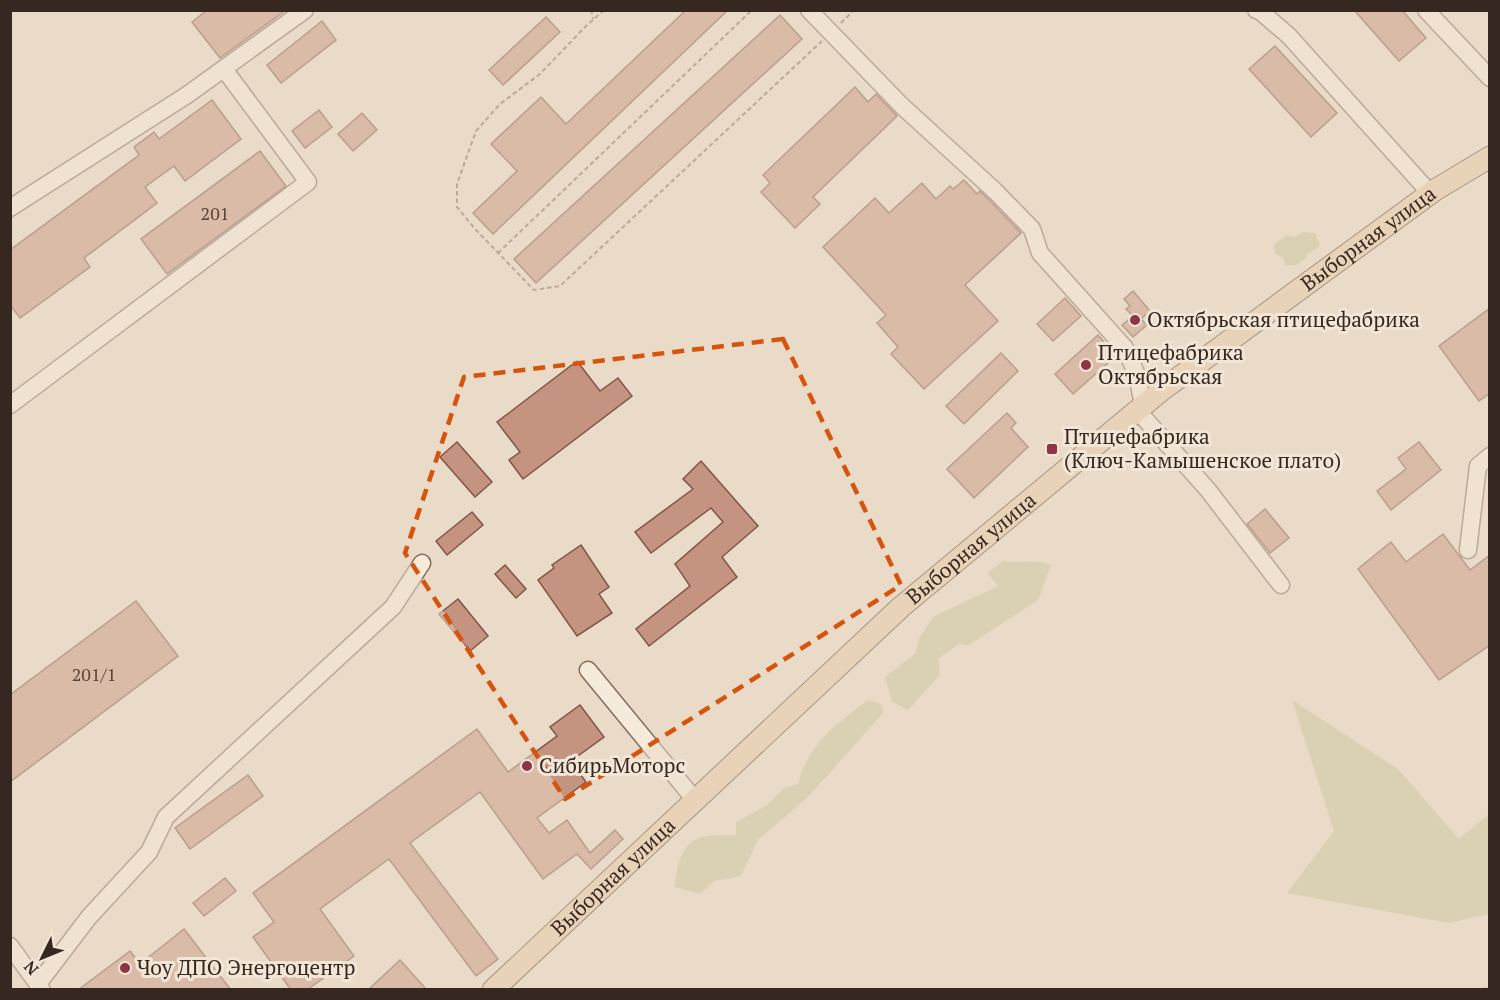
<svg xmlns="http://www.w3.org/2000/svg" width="1500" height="1000" viewBox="0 0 1500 1000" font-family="'PT Serif',serif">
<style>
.green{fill:#c8c69c}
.building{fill:#c59481;stroke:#815547;stroke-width:1.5}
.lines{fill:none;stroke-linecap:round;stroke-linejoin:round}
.minor-casing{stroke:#846d5f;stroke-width:19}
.major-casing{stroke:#533d32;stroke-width:23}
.path{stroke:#846d5f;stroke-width:2;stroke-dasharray:4.5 3;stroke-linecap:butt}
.minor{stroke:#f6eada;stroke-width:16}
.major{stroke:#e9caa4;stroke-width:21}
.marked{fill:none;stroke:#d6540e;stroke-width:4.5;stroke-dasharray:12 8;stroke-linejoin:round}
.poi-dot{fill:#8e3442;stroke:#f2e6d7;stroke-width:2}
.labels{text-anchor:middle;stroke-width:6;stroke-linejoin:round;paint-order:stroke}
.number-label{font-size:18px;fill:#5a4339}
.street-label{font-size:21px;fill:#362821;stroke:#f2e6d7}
.poi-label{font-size:21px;fill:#362821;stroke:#f2e6d7;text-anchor:start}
</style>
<rect width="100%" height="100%" fill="#eadbc8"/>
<!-- green -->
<g class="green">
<polygon points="1304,232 1315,233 1320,244 1317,249 1307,254 1306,258 1296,265 1285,265 1284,259 1275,253 1274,244 1287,235 1294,237"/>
<path d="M1003 561C1020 564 1035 559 1051 565L1038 600 969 645 959 644 939 658 940 675 908 710 892 702 885 677 915 654 920 637 933 617 998 586 987 573Z"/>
<path d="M868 700 881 704 884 712 809 796 758 840 741 876 714 881 700 894 675 887C676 868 681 842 702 837 713 834 725 836 736 835V822L766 806 784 788 798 784C809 743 835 725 868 700Z"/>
<polygon points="1292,700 1398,769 1459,839 1489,814 1489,914 1449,923 1287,893 1334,831"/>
</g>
<!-- building -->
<g class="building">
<polygon points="207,10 286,10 220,58 192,22"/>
<polygon points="686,10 728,10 493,234 473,213 517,171 491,144 541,97 566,124"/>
<polygon points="1354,10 1402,10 1426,38 1399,61"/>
<polygon points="780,15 802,39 536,283 514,259"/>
<polygon points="546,17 560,32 503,85 489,70"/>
<polygon points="322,21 336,40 281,83 267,65"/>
<polygon points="1275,46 1337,113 1311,137 1249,69"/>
<polygon points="855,87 868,102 876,94 897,116 813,197 820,204 795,228 761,192 770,183 763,175"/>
<polygon points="212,100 241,139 185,181 174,166 145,187 157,203 84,258 90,267 20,318 10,305 10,250 139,155 134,147 154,132 159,139"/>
<polygon points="319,110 332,127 305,148 292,131"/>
<polygon points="362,113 377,130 353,151 338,134"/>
<polygon points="260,151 286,186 167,274 141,239"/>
<polygon points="964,180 977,194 980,191 988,199 1021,233 965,285 998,321 924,389 891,354 898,347 877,323 886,315 823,247 875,198 889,213 922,183 936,199 950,186 953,189"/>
<polygon points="1133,291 1150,311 1141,319 1147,325 1133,337 1122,325 1133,316 1126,309 1130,306 1124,299"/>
<polygon points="1065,298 1081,316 1053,341 1037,324"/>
<polygon points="1490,308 1490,393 1479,401 1439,346"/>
<polygon points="1098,335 1116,356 1073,394 1055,374"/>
<polygon points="1001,353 1018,371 964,424 946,406"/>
<polygon points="577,361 600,391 618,378 632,396 523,479 509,460 520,452 497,422"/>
<polygon points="1007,413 1016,423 1011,428 1028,447 974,498 947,469"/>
<polygon points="457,442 492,482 475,497 440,457"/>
<polygon points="1419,442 1441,470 1391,510 1377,491 1406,469 1398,458"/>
<polygon points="701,461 758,526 722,557 737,577 649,646 636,629 690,586 675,564 723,522 711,508 651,553 635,532 693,489 683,479"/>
<polygon points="1265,509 1289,538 1270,553 1247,524"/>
<polygon points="472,512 483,525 447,555 436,541"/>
<polygon points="1443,534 1470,570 1490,555 1490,645 1439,680 1358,569 1391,542 1406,562"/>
<polygon points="581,545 609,587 599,594 612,613 577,636 538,580 554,568 552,565"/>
<polygon points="505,565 526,589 516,598 495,574"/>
<polygon points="458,599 488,636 470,651 439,614"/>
<polygon points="136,601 178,656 10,782 10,695"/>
<polygon points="580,705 604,737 571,761 586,782 537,818 549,833 567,820 590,853 615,830 623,839 591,869 577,854 543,879 480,792 410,843 498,959 476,976 389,859 320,909 354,956 307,990 291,990 253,937 274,922 253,893 477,729 508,772 557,736 550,727"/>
<polygon points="248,775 263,796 190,849 175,828"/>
<polygon points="225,878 236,891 204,916 193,903"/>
<polygon points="184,929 231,990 78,990 130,951 140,964"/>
<polygon points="400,960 427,990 368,990"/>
</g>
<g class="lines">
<!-- minor casing -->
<g class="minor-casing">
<g id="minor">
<polyline points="809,10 902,106 995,191 1032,229 1040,253 1125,348 1137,375 1143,405"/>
<polyline points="1256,10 1260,11 1289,36 1430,193"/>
<polyline points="1426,10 1490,78"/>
<polyline points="10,208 187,95 305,10"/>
<polyline points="10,405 308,182 224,69"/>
<polyline points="1137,410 1208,490 1281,585"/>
<polyline points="1468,550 1478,466 1490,456"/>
<polyline points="588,670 695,800"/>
<polyline points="10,946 42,990"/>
<polyline points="38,984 89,917 149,852 166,817 393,607 422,563"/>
</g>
</g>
<!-- major casing -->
<g class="major-casing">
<g id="major">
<path id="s1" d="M493 990 901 607 1162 390 1435 190 1490 157"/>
</g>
</g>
<!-- path -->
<g class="path">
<polyline points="591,10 593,19"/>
<polyline points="604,10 585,27 540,74 500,104 476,131 457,184 457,207 476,230 534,290 560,286 822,41"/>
<polyline points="841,23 854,10"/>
<polyline points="498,253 752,10"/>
<polyline points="1482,990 1490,986"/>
</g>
<!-- minor -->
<use href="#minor" class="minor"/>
<!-- major -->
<use href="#major" class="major"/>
</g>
<!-- marked area -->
<path d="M0 0H1500V1000H0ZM783 339 901 585 565 799 405 553 464 377Z" fill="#eadbc8" fill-opacity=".55" fill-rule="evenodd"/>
<path class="marked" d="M783 339 901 585 565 799 405 553 464 377Z"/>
<!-- markers -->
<g class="poi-dot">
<circle cx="1135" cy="320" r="6"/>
<circle cx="1086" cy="365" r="6"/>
<rect x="1046" y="443" width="12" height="12" rx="3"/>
<circle cx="527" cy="766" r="6"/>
<circle cx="125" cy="968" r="6"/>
</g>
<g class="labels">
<!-- number labels -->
<g class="number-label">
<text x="215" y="220">201</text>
<text x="94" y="681">201/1</text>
</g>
<!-- street labels -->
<g class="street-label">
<text dy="7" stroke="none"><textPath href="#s1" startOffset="1155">Выборная улица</textPath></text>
<text dy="7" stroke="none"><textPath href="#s1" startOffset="651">Выборная улица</textPath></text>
<text dy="7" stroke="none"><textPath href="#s1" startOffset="165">Выборная улица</textPath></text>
</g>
<!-- poi labels -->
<g class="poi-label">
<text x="1147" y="327">Октябрьская птицефабрика</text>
<text x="1098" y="360">Птицефабрика<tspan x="1098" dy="24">Октябрьская</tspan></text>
<text x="1064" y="444">Птицефабрика<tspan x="1064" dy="24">(Ключ-Камышенское плато)</tspan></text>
<text x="539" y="773">СибирьМоторс</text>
<text x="137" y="975">Чоу ДПО Энергоцентр</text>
</g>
</g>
<!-- border -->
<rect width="1500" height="1000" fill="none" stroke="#362821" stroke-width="24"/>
<!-- north arrow -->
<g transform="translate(42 958) rotate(227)" stroke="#f2e6d7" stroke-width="4.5" paint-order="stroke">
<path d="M0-4.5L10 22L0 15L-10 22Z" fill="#362821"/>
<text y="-9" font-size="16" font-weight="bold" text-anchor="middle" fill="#362821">N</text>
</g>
</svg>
